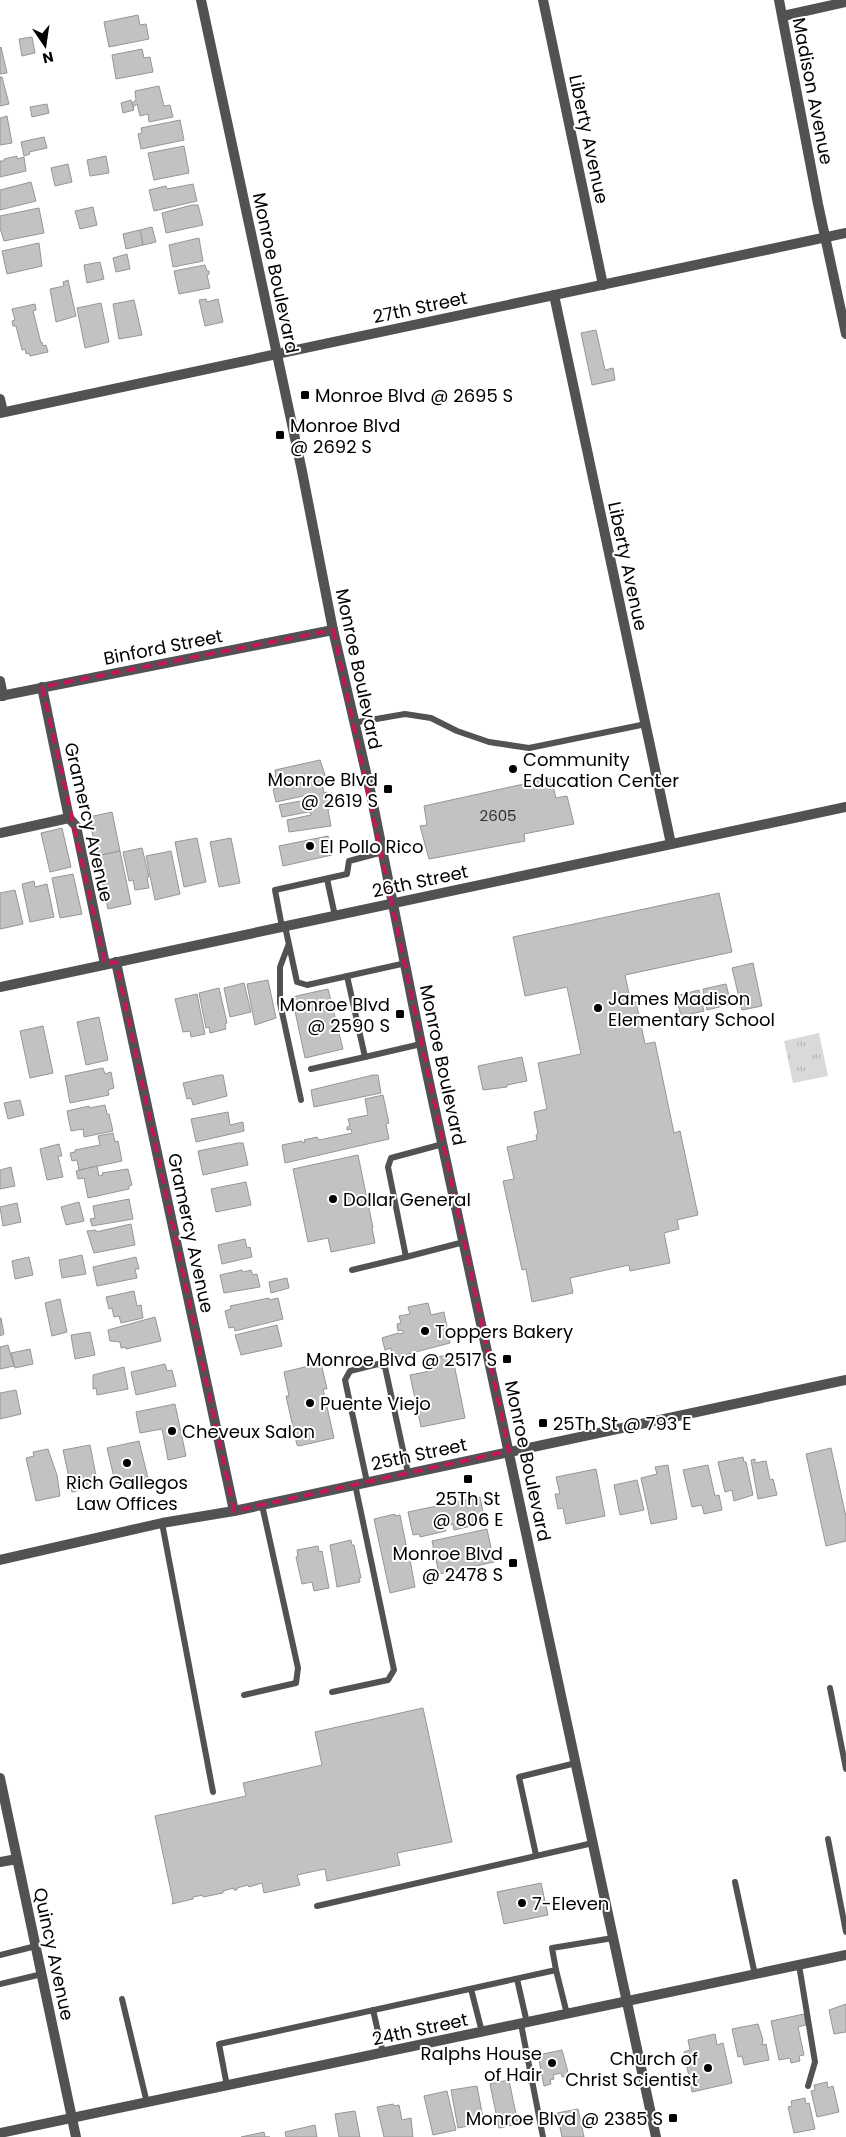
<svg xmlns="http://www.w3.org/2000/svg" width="846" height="2137" viewBox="0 0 846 2137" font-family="Poppins,sans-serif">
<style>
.grass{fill:url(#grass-tufts)}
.building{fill:#c2c2c2;stroke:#969696}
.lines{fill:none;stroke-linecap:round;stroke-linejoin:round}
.service{stroke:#525252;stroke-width:6}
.minor{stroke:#525252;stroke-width:10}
.tertiary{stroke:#525252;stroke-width:10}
.marked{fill:none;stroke:#c2185b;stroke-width:4;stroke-dasharray:10 6;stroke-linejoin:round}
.poi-dot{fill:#000;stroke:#fff;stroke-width:2}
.labels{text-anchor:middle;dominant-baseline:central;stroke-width:4;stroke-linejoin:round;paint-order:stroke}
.number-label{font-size:15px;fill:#303030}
.street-label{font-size:18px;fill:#000;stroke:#fff}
.poi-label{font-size:18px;fill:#000;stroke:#fff;text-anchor:start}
</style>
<defs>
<pattern id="grass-tufts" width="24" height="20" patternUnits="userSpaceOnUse" patternTransform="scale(1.25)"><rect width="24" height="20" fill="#d9d9d9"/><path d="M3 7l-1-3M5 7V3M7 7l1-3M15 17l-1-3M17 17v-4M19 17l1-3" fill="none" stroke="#b8b8b8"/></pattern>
</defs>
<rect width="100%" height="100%" fill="#fff"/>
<!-- grass -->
<polygon class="grass" points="819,1033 828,1076 793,1083 784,1041"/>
<!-- building -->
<g class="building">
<polygon points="138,15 140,25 146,24 149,39 109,47 104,22"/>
<polygon points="32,37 35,53 22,56 19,39"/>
<polygon points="1,47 7,73 0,74 0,48"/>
<polygon points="142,49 144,58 150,57 153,72 116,79 112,55"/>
<polygon points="0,77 2,77 9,104 0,106"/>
<polygon points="159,86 164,106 170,105 173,117 149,122 148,114 140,116 137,104 133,107 132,103 136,100 135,91"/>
<polygon points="131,100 134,110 123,113 121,103"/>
<polygon points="47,104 49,113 32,117 30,107"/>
<polygon points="7,116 12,143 0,145 0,118"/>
<polygon points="180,120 184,140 141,149 138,134 142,133 141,128"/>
<polygon points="44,137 47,148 29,152 30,154 24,156 21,142"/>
<polygon points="184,146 189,173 154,180 148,153"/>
<polygon points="17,156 17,159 24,157 26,171 0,177 0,161 4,161 4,159"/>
<polygon points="106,156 109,173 90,176 87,160"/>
<polygon points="68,164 72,182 55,186 51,168"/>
<polygon points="31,182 36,201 0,210 0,190"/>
<polygon points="193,184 197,201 154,211 149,190 166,186 167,189"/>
<polygon points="192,205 198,205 203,225 166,233 162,213"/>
<polygon points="93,207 97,225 80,229 75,211"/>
<polygon points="39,208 44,233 4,241 0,228 0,216"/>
<polygon points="152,227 156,242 143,245 140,230"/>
<polygon points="140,230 143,245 126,249 123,234"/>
<polygon points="199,238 203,261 173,267 169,245"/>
<polygon points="39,243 42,266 7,274 2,251"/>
<polygon points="127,254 130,269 116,272 113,258"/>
<polygon points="100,262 104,279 87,283 84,265"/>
<polygon points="205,265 207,271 209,271 209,274 207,275 210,288 179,294 174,271"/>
<polygon points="68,280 76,316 56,322 50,289 64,286 63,282"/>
<polygon points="206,299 207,302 218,299 223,322 205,326 199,300"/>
<polygon points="134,300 142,335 119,339 113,304"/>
<polygon points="101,303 109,342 85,348 77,308"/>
<polygon points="35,304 36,310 33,311 41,343 42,342 43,346 46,345 48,352 30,356 29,353 26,354 25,349 22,350 16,326 13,326 12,321 15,320 12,309"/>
<polygon points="596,330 605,370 613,368 615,380 592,385 581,333"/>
<polygon points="320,760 325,775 321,778 324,793 327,792 328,801 332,802 333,806 328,810 331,826 289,832 287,820 311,815 311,813 308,812 282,817 279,805 306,800 305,797 303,796 276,802 273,789 304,782 301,779 276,784 275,770"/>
<polygon points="551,778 556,798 567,796 574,824 524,834 525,841 429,859 420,826 427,825 424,806"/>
<polygon points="112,812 120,851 97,856 89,817"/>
<polygon points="62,828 71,867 50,872 41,833"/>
<polygon points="328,836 332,855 283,866 279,846"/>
<polygon points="197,838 206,882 184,887 175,842"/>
<polygon points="231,838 240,883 219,887 210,842"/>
<polygon points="142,848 149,877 147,877 149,888 135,890 133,880 129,881 123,852"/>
<polygon points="120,851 131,904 108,909 97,856"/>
<polygon points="171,851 180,894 155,900 146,856"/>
<polygon points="73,874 82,914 60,918 52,878"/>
<polygon points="34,881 35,887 47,884 54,917 30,922 22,884"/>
<polygon points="15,890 23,924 0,929 0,893"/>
<polygon points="719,893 732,952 625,975 631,1003 636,1002 645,1044 655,1042 674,1133 680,1131 698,1215 677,1220 679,1229 664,1233 670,1263 630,1271 629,1265 570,1278 573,1293 532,1302 526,1269 522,1270 503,1181 514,1179 507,1147 537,1140 536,1135 538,1134 534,1112 547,1109 538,1063 581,1054 567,987 525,996 513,937"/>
<polygon points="753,963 762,1006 742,1010 732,968"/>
<polygon points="268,980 276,1018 255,1025 247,984"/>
<polygon points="244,983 251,1012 230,1017 224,988"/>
<polygon points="726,984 731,1004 707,1010 703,989"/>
<polygon points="219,988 227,1023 225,1024 226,1029 210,1033 209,1027 206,1028 199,993"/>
<polygon points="328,989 343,1049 305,1058 292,997"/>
<polygon points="699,990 704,1011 681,1016 676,996"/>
<polygon points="197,994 205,1034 191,1037 190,1031 183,1032 175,999"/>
<polygon points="99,1017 108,1060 86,1065 77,1022"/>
<polygon points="43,1026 53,1073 30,1078 20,1031"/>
<polygon points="522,1057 527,1081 507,1085 507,1087 483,1090 478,1066"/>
<polygon points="103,1068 105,1074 111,1072 114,1088 108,1090 109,1095 70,1103 65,1076"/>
<polygon points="219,1075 223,1075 227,1096 193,1105 191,1098 187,1099 183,1083"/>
<polygon points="373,1075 378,1075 381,1093 314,1107 311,1090"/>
<polygon points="383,1095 389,1123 386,1124 389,1139 285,1163 282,1145 302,1141 303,1143 305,1142 304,1140 317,1137 319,1140 352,1133 351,1129 347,1130 347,1127 350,1126 348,1119 368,1115 365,1099"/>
<polygon points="20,1100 24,1115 8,1119 4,1103"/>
<polygon points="105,1105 107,1114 109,1114 113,1131 84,1137 83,1129 71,1131 67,1111 89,1106 89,1108"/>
<polygon points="228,1112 230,1125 243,1122 244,1131 196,1142 191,1119"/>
<polygon points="113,1133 115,1142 118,1141 122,1161 79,1170 77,1160 72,1161 70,1153 75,1152 75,1150 100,1145 98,1136"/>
<polygon points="238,1143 243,1143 248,1165 203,1175 198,1151"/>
<polygon points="59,1144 62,1156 58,1156 63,1177 47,1180 40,1149"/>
<polygon points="358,1155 373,1228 372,1228 375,1243 331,1252 328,1238 308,1242 293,1169"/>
<polygon points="97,1166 99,1176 103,1175 102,1173 128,1169 132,1185 129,1186 129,1189 88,1198 84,1178 78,1179 76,1171"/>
<polygon points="11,1167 15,1186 0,1189 0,1170"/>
<polygon points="246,1182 251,1205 216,1212 211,1189"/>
<polygon points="129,1199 133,1219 92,1226 90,1219 95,1218 93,1206"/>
<polygon points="79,1202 84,1221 66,1225 61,1207"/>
<polygon points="17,1203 21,1222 3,1226 0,1207"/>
<polygon points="131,1224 135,1245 94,1253 87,1231 96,1230 96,1232"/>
<polygon points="245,1239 247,1248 250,1247 252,1257 222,1264 218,1245"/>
<polygon points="82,1255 86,1274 62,1278 59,1260"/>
<polygon points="29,1257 33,1275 15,1279 12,1261"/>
<polygon points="136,1257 139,1269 135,1269 137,1278 97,1286 93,1267"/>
<polygon points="242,1270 243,1272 251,1270 253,1275 257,1274 260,1287 224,1293 220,1275"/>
<polygon points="287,1278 289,1288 271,1293 269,1282"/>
<polygon points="134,1291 137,1306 141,1305 143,1318 121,1323 119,1316 114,1317 112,1308 109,1309 106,1297"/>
<polygon points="269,1298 270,1300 278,1298 283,1319 235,1331 234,1327 229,1328 225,1311 231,1309 230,1306"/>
<polygon points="60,1299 67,1332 52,1336 45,1303"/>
<polygon points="428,1303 431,1315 444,1312 450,1343 393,1358 391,1348 385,1350 382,1338 398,1333 399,1334 403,1333 403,1330 398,1331 397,1324 401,1323 399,1316 410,1314 408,1307"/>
<polygon points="155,1317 161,1341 126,1349 126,1347 121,1348 120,1342 110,1341 108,1330"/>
<polygon points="1,1318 4,1334 0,1336 0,1318"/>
<polygon points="277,1325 282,1346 241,1355 235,1335"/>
<polygon points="90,1332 95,1355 75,1359 71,1335"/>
<polygon points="8,1345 14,1366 0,1369 0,1347"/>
<polygon points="30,1349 33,1364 15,1368 11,1353"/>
<polygon points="452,1354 465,1418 421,1427 410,1375 430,1371 427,1359"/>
<polygon points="321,1363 327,1389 323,1389 334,1438 299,1446 297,1445 286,1396 289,1396 284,1372"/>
<polygon points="165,1364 167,1371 172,1370 176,1386 136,1395 131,1372"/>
<polygon points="124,1367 128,1389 97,1395 96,1388 93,1389 93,1375"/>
<polygon points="16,1390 21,1414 0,1419 0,1393"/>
<polygon points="175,1404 186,1456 168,1460 162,1429 140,1433 136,1412"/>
<polygon points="139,1441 148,1478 116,1486 107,1448"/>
<polygon points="90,1445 98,1486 72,1492 63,1450"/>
<polygon points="831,1448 846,1517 846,1541 826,1546 806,1454"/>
<polygon points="48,1449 57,1475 60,1496 36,1501 26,1458 34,1456 33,1452"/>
<polygon points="743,1457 744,1462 746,1462 753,1495 734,1501 732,1490 725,1492 718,1462"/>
<polygon points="755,1459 755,1463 766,1461 770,1480 773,1479 777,1495 758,1499 751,1460"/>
<polygon points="668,1465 677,1519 651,1524 641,1478 657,1474 655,1467"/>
<polygon points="708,1465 715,1496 719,1495 722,1510 704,1514 702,1505 692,1507 683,1470"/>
<polygon points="596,1469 605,1516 566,1524 563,1508 558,1509 555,1494 560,1494 556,1477"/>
<polygon points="637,1480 644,1510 620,1515 614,1485"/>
<polygon points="480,1497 484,1517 479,1518 480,1524 454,1530 453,1524 444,1526 446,1531 420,1537 419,1534 413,1535 408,1512"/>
<polygon points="395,1514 395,1516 400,1515 407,1549 401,1550 402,1555 409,1554 415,1587 390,1593 374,1519"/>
<polygon points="487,1529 494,1562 439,1574 432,1541"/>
<polygon points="351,1540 352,1545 354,1545 361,1578 359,1578 360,1582 337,1587 330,1545"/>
<polygon points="318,1546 319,1552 322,1551 329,1588 314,1591 312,1582 302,1584 296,1557 298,1556 297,1550"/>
<polygon points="423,1708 452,1842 397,1853 400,1865 327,1881 325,1869 297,1875 300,1885 264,1893 262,1883 249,1887 248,1885 237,1888 237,1890 234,1890 234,1888 223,1891 223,1893 203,1897 203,1895 193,1897 193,1899 172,1904 173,1901 155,1816 246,1796 243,1783 322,1765 315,1732"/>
<polygon points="541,1883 548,1915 504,1924 497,1892"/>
<polygon points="846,2004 846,2032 834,2034 829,2010"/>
<polygon points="804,2014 806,2025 798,2027 804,2055 799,2056 800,2061 791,2063 790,2058 779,2060 771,2021"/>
<polygon points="758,2024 763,2040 762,2045 766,2044 769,2060 744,2065 742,2056 738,2057 732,2029"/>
<polygon points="715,2034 717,2045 723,2043 732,2083 692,2092 684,2052 690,2050 688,2040"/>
<polygon points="562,2050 569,2076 562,2077 561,2073 553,2075 554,2079 550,2080 551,2084 544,2086 538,2055"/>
<polygon points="509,2080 518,2124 499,2128 490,2084"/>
<polygon points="827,2082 828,2088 833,2086 839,2112 817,2117 811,2091 815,2090 814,2085"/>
<polygon points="477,2086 484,2123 458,2128 451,2090"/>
<polygon points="447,2091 456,2130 433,2135 424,2096"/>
<polygon points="805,2098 806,2104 809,2103 815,2129 794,2133 788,2107 792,2106 791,2101"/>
<polygon points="393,2104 394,2106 399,2105 402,2120 411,2118 413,2137 384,2137 377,2107"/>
<polygon points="578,2109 584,2137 562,2137 557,2113"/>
<polygon points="355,2111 360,2137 339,2137 335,2114"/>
<polygon points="315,2125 317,2137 286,2137 285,2132"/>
<polygon points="264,2132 265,2137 270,2137 241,2137"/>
</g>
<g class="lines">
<!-- service -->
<g class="service">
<polyline points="353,723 405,714 431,718 457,731 489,742 529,748 646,724"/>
<polyline points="327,879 335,916"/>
<polyline points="285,926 297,982 307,985 406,963"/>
<polyline points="282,927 275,890 347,874 349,861 383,852"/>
<polyline points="288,946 280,967 280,1003 301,1100"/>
<polyline points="347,976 365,1057 421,1044"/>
<polyline points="311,1069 365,1057"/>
<polyline points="406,1257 464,1242"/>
<polyline points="352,1270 406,1257 388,1167 391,1158 443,1144"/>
<polyline points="367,1482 345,1380 350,1371 378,1364 385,1367 408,1473"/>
<polyline points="162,1523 213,1792"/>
<polyline points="830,1688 846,1769"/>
<polyline points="332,1692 388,1680 394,1670 355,1484"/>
<polyline points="244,1695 296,1683 298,1668 262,1505"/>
<polyline points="828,1839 846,1932"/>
<polyline points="536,1855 519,1777 576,1763"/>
<polyline points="735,1882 755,1975"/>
<polyline points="317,1906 593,1843"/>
<polyline points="0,1955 36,1946"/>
<polyline points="799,1965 815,2062 808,2086"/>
<polyline points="556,1970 552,1948 613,1938"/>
<polyline points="517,1979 527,2023"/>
<polyline points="0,1984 42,1974"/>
<polyline points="471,1989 482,2032"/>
<polyline points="122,1999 147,2103"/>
<polyline points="373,2010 383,2053"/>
<polyline points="521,2024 543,2137"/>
<polyline points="227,2086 219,2044 556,1970 567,2014"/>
</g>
<!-- minor -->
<g class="minor">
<polyline points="543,0 603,285"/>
<polyline points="779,0 818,204 846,334"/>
<polyline points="783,16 846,2"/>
<polyline points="554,295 671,844"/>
<polyline points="0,399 3,412"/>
<polyline points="0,413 846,233"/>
<polyline points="0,681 3,696"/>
<polyline points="42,687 69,818 76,826 105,964"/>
<polyline points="0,696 333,630"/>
<polyline points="0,833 69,818"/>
<polyline points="116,962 234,1511"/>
<polyline points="0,1560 162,1523 234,1511 846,1380"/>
<polyline points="0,1778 76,2137"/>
<polyline points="0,1862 17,1859"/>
</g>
<!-- tertiary -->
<g class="tertiary">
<polyline points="201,0 302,471 333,630 371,794 424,1059 656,2137"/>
<polyline points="0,987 846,807"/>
<polyline points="0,2133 846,1955"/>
</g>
</g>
<!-- marked area -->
<path class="marked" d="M333,630L509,1451L234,1511L116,962L105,964L42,687Z"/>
<!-- markers -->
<g class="poi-dot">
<rect x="300" y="390" width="10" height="10" rx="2.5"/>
<rect x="275" y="430" width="10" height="10" rx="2.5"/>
<circle cx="513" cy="769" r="5"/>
<rect x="383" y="784" width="10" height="10" rx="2.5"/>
<circle cx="310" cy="846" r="5"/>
<circle cx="598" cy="1008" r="5"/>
<rect x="395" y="1009" width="10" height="10" rx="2.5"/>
<circle cx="333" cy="1199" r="5"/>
<circle cx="425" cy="1331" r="5"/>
<rect x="502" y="1354" width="10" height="10" rx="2.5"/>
<circle cx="310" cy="1403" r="5"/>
<rect x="538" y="1418" width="10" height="10" rx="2.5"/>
<circle cx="172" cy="1431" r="5"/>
<circle cx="127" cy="1463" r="5"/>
<rect x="463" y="1474" width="10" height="10" rx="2.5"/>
<rect x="508" y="1558" width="10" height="10" rx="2.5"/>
<circle cx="522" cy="1903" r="5"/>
<circle cx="552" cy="2063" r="5"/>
<circle cx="708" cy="2068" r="5"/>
<rect x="668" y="2113" width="10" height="10" rx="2.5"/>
</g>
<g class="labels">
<!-- number labels -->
<g class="number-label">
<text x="498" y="815">2605</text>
</g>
<!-- street labels -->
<g class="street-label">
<text transform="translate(813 91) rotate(79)">Madison Avenue</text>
<text transform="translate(589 139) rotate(78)">Liberty Avenue</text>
<text transform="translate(276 273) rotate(78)">Monroe Boulevard</text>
<text transform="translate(420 307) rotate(-12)">27th Street</text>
<text transform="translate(628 566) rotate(78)">Liberty Avenue</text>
<text transform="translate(163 647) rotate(-11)">Binford Street</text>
<text transform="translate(359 669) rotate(78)">Monroe Boulevard</text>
<text transform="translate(89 822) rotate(77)">Gramercy Avenue</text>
<text transform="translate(420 881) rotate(-12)">26th Street</text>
<text transform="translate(443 1065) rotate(78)">Monroe Boulevard</text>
<text transform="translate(191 1233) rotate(78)">Gramercy Avenue</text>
<text transform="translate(419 1454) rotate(-12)">25th Street</text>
<text transform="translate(528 1461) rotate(78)">Monroe Boulevard</text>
<text transform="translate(54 1954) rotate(78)">Quincy Avenue</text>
<text transform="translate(420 2029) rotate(-12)">24th Street</text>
</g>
<!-- poi labels -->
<g class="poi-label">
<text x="315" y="395">Monroe Blvd @ 2695 S</text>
<text x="290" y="425">Monroe Blvd<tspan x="290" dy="21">@ 2692 S</tspan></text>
<text x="523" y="759">Community<tspan x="523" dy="21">Education Center</tspan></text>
<text x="378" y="779" text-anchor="end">Monroe Blvd<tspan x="378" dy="21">@ 2619 S</tspan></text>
<text x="320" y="846">El Pollo Rico</text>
<text x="608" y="998">James Madison<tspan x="608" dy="21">Elementary School</tspan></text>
<text x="390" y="1004" text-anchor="end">Monroe Blvd<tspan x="390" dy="21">@ 2590 S</tspan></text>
<text x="343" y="1199">Dollar General</text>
<text x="435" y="1331">Toppers Bakery</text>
<text x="497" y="1359" text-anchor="end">Monroe Blvd @ 2517 S</text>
<text x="320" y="1403">Puente Viejo</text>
<text x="553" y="1423">25Th St @ 793 E</text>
<text x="182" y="1431">Cheveux Salon</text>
<text x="127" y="1482" text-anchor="middle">Rich Gallegos<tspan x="127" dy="21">Law Offices</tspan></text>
<text x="468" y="1498" text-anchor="middle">25Th St<tspan x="468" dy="21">@ 806 E</tspan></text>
<text x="503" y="1553" text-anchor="end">Monroe Blvd<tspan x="503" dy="21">@ 2478 S</tspan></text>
<text x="532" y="1903">7-Eleven</text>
<text x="542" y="2053" text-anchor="end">Ralphs House<tspan x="542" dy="21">of Hair</tspan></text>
<text x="698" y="2058" text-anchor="end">Church of<tspan x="698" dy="21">Christ Scientist</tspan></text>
<text x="663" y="2118" text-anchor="end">Monroe Blvd @ 2385 S</text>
</g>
</g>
<!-- north arrow -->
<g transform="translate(45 45) rotate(167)" stroke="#ffffff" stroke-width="4" paint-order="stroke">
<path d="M0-4L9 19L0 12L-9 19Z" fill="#000000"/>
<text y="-8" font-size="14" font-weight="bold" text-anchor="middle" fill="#000000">N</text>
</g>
</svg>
